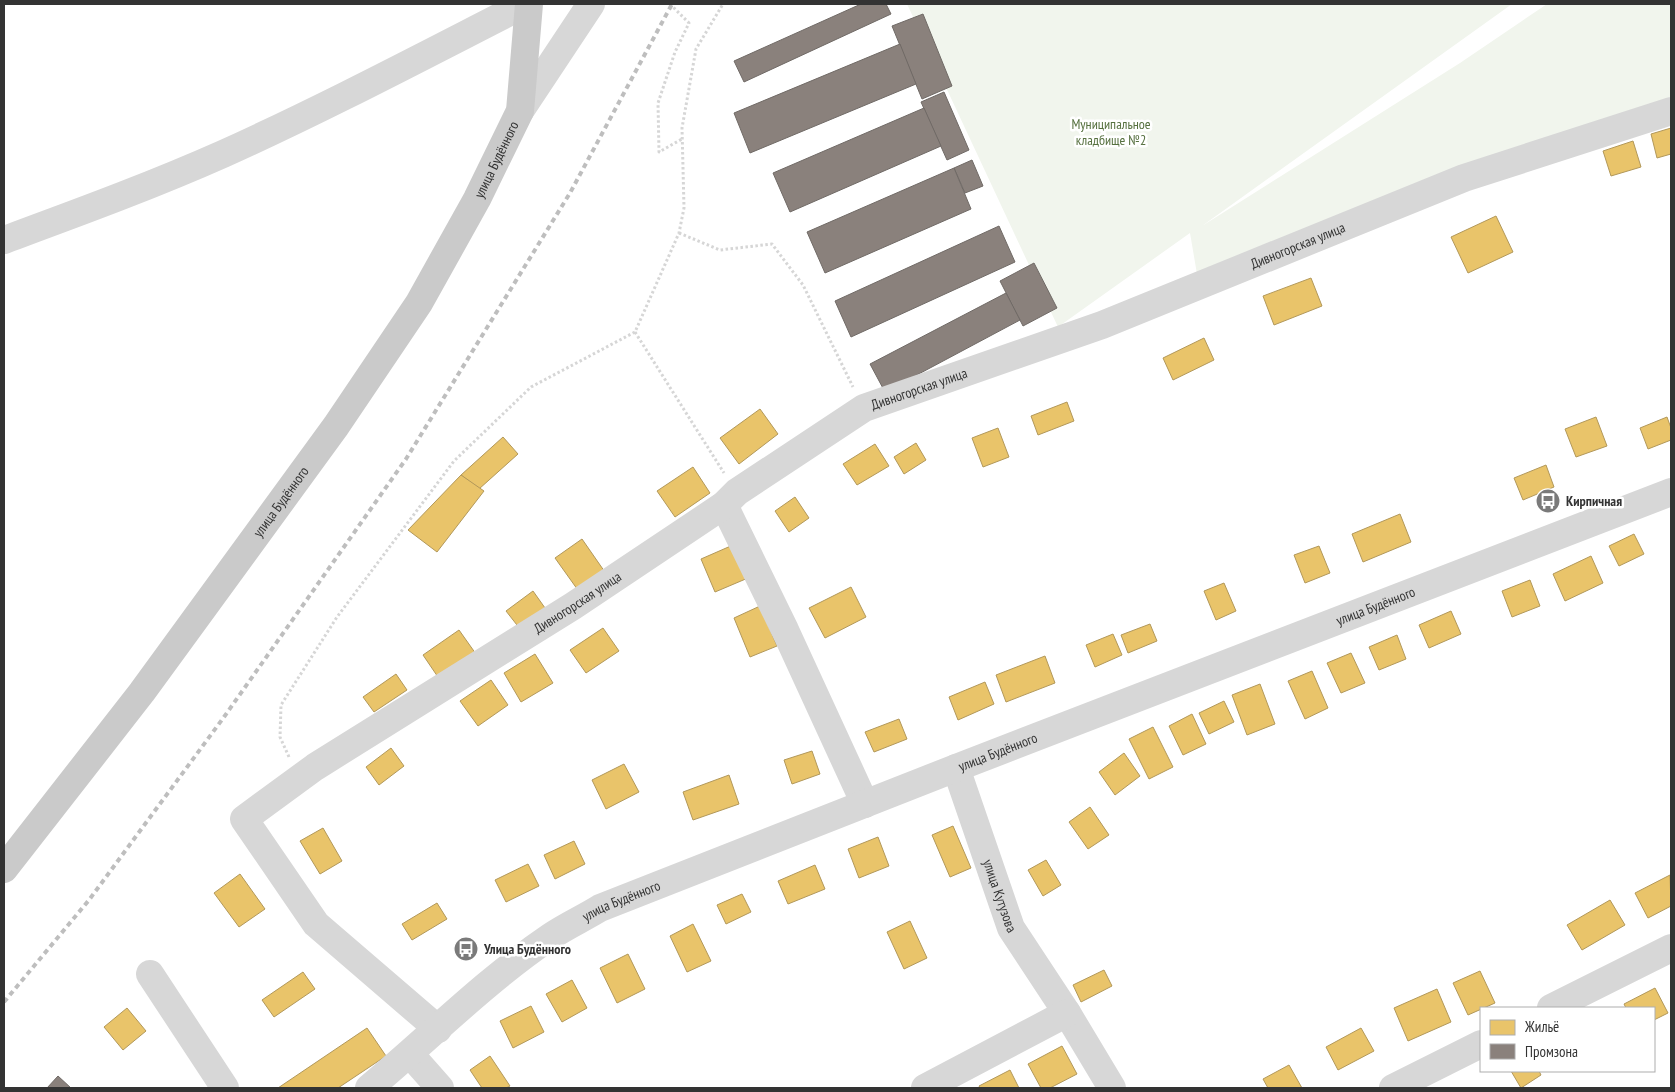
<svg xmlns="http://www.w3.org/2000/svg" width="1675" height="1092" viewBox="0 0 1675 1092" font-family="'PT Sans Narrow',sans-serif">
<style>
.green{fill:#f1f5ed}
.homes{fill:#e9c46a;stroke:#b2985a}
.industry{fill:#8a817c;stroke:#706a66}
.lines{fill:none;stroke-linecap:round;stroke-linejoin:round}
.path{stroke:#d6d6d6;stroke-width:3;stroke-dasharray:2.5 2.5;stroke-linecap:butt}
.minor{stroke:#d7d7d7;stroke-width:28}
.major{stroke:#cacaca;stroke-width:28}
.rail{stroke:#bebebe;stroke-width:4;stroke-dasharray:5 4;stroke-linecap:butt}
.labels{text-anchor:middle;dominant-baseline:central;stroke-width:5;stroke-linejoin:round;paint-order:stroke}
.park-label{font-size:14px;fill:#56703f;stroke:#fff}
.street-label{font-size:14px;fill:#333;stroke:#fff}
.poi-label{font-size:14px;font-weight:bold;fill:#333;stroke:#fff;text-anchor:start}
</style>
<rect width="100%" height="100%" fill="#fff"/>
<!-- green -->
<polygon class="green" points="907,4 1512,4 1202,226 1460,63 1547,4 1671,4 1671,97 1197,274 1190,233 1058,327"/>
<!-- homes -->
<g class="homes">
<polygon points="1671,128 1671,154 1657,158 1651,134"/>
<polygon points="1633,141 1641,167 1611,176 1603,151"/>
<polygon points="1496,216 1513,252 1468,273 1451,237"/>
<polygon points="1311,278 1322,306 1274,325 1263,296"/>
<polygon points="1204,338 1214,360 1173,380 1163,358"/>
<polygon points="1067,402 1074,421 1038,435 1031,416"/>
<polygon points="760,409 778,434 739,464 720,438"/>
<polygon points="1596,417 1607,446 1576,457 1565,429"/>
<polygon points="1667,417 1671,428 1671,440 1648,449 1640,428"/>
<polygon points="998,428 1009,457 983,467 972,438"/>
<polygon points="503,437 518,454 479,489 461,475"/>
<polygon points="916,443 926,460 904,474 894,457"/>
<polygon points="875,444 889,466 857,485 843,464"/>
<polygon points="1546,465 1554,487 1523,500 1514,478"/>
<polygon points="693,467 710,493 675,517 657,491"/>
<polygon points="461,475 484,491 437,552 408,530"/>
<polygon points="795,497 809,518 789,532 775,511"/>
<polygon points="1400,514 1411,542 1363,562 1352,534"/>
<polygon points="1634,534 1644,554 1619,566 1609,546"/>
<polygon points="582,539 607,575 580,593 555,558"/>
<polygon points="733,545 748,578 715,592 701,559"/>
<polygon points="1319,546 1330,573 1305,583 1294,555"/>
<polygon points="1591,556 1603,583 1565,601 1553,574"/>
<polygon points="1530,580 1540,606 1512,617 1502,591"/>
<polygon points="1224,583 1236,611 1216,620 1204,591"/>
<polygon points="851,587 866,617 825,638 809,608"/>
<polygon points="533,591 550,615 524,634 506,611"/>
<polygon points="760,606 777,646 750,657 734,618"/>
<polygon points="1451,611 1461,634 1429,648 1419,625"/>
<polygon points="1150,624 1157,641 1128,653 1121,635"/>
<polygon points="603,628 619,651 586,673 570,650"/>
<polygon points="459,630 476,654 440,680 423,655"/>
<polygon points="1113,634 1122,655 1095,667 1086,645"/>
<polygon points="1397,635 1406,659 1379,670 1369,647"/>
<polygon points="1351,653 1365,683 1341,693 1327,663"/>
<polygon points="535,654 553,683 521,702 504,673"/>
<polygon points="1045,656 1055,683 1006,702 996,675"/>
<polygon points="1312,671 1328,708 1305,719 1288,681"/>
<polygon points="396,674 407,690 374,712 363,697"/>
<polygon points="491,680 508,705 478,726 460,701"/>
<polygon points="985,682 994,704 958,720 949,697"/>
<polygon points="1260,684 1275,724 1247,735 1232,695"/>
<polygon points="1224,701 1234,722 1209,734 1199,713"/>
<polygon points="1192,714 1206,744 1183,755 1169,726"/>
<polygon points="899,719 907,739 874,752 865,732"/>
<polygon points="1153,727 1173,767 1149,779 1129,739"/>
<polygon points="391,748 404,766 379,785 366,767"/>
<polygon points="812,751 820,774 792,784 784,760"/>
<polygon points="1124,753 1140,776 1115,795 1099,772"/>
<polygon points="624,764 639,792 606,809 592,780"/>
<polygon points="729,775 739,804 693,820 683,792"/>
<polygon points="1090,807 1109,835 1088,849 1069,822"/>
<polygon points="953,826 971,868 950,877 932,835"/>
<polygon points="323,828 342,861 320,874 300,841"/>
<polygon points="878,837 889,866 859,878 848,849"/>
<polygon points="574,841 585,864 555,879 544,855"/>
<polygon points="1046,860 1061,885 1043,896 1028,870"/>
<polygon points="528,864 539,886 506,902 495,880"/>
<polygon points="815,865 825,889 788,904 778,881"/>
<polygon points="240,874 265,909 239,927 214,893"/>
<polygon points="1670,875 1671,906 1648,918 1635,893"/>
<polygon points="742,894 751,912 726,924 717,905"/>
<polygon points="1610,900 1625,925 1582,950 1567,925"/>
<polygon points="437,903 447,919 412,940 402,924"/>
<polygon points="910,921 927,958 904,969 887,932"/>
<polygon points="693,924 711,961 687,972 670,936"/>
<polygon points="628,954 645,989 617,1003 600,968"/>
<polygon points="1104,970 1112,986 1081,1002 1073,985"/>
<polygon points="1480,971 1495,1003 1468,1015 1453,983"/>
<polygon points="303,972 315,989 274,1017 262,1000"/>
<polygon points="572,980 587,1008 562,1022 546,994"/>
<polygon points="1655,988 1668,1013 1654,1020 1654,1008 1626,1008 1624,1004"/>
<polygon points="1437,989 1451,1022 1408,1041 1394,1008"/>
<polygon points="531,1006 544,1032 513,1048 500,1021"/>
<polygon points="127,1008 146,1031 123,1050 104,1027"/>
<polygon points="367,1028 386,1056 338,1088 278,1088"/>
<polygon points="1361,1028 1374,1051 1338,1070 1326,1047"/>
<polygon points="1062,1046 1077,1074 1050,1088 1041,1088 1028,1064"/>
<polygon points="490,1056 510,1086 506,1088 482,1088 470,1070"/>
<polygon points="1289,1065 1302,1088 1268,1088 1263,1079"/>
<polygon points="1010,1070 1019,1088 980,1088 979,1086"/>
<polygon points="1511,1071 1539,1071 1541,1075 1521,1088"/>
</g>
<!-- industry -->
<g class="industry">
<polygon points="861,4 886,4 891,14 744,82 734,61"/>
<polygon points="923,14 952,86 922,99 892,26"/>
<polygon points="900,44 916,84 750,153 734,113"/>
<polygon points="944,92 969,150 947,160 921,102"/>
<polygon points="924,108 941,146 790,212 773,173"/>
<polygon points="972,160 983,186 965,193 954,168"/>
<polygon points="954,168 971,209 825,273 807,232"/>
<polygon points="999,226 1015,262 851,337 835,301"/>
<polygon points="1034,263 1057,308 1023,326 1000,281"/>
<polygon points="1006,293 1020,320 885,392 870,364"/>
<polygon points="58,1076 71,1088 47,1088"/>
</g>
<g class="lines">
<!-- path -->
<g class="path">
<polyline points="670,4 689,23 675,52 658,103 659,152 682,139"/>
<polyline points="679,233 720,250 772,244 803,285 853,387"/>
<polyline points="635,332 724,473"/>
<polyline points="289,757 280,737 281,705 337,617 454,461 531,387 635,332 679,233 684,208 682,128 696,49 723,4"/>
</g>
<!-- minor -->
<g class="minor">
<polyline points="520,111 591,4"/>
<path d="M4,240C77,213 151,186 223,154C325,108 425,55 525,4"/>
<polyline points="724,505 785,630 865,804"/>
<path id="s1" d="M956,768L1011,928L1067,1013L1112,1088"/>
<polyline points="150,974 225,1088"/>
<polyline points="1551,1008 1671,948"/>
<path id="s2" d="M438,1029L316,924L244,819L315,767L573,606L724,505L737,492L864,408L1102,325L1464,178L1671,111"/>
<polyline points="410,1054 440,1088"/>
<path id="s3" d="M369,1088C429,1038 485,981 550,937C566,926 584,918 600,908L956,768L1671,492"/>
<polyline points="925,1088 1067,1013"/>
<polyline points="1393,1088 1481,1044"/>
</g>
<!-- major -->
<path class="major" id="s4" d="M4,869L142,692L336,426L419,303L477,199L520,111L529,4"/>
<!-- rail -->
<polyline class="rail" points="4,1002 89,900 224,717 406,459 570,193 672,4"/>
</g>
<!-- icons -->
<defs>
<symbol id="bus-disc" viewBox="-11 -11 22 22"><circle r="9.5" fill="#7a7a7a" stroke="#fff"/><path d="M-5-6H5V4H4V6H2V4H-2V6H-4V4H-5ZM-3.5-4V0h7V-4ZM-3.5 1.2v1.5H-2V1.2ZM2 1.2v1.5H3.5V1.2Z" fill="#fff"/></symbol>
</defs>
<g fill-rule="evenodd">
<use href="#bus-disc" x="1534" y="487" width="28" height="28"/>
<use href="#bus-disc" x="452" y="935" width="28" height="28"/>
</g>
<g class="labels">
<!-- park labels -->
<g class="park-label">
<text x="1111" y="124">Муниципальное<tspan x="1111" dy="16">кладбище №2</tspan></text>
</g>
<!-- street labels -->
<g class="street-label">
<text stroke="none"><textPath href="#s4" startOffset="865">улица Будённого</textPath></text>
<text stroke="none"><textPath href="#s2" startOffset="1496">Дивногорская улица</textPath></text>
<text stroke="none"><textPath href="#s2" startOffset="1091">Дивногорская улица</textPath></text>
<text stroke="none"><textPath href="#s4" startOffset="460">улица Будённого</textPath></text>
<text stroke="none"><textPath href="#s2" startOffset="686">Дивногорская улица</textPath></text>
<text stroke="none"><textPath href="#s3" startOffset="1126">улица Будённого</textPath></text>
<text stroke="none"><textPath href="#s3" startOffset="721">улица Будённого</textPath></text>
<text stroke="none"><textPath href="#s1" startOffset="135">улица Кутузова</textPath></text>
<text stroke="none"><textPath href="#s3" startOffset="316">улица Будённого</textPath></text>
</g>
<!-- poi labels -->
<g class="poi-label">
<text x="1566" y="501">Кирпичная</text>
<text x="484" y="949">Улица Будённого</text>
</g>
</g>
<!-- border -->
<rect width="1675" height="1092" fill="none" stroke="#333333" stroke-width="10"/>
<!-- legend -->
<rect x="1480" y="1007" width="175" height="65" fill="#ffffff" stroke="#adadad"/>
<rect x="1490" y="1020" width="25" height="15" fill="#e9c46a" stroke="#adadad"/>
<text x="1525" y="1032" font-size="15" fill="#333333">Жильё</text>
<rect x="1490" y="1044" width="25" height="15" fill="#8a817c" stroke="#adadad"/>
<text x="1525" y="1057" font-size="15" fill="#333333">Промзона</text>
</svg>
